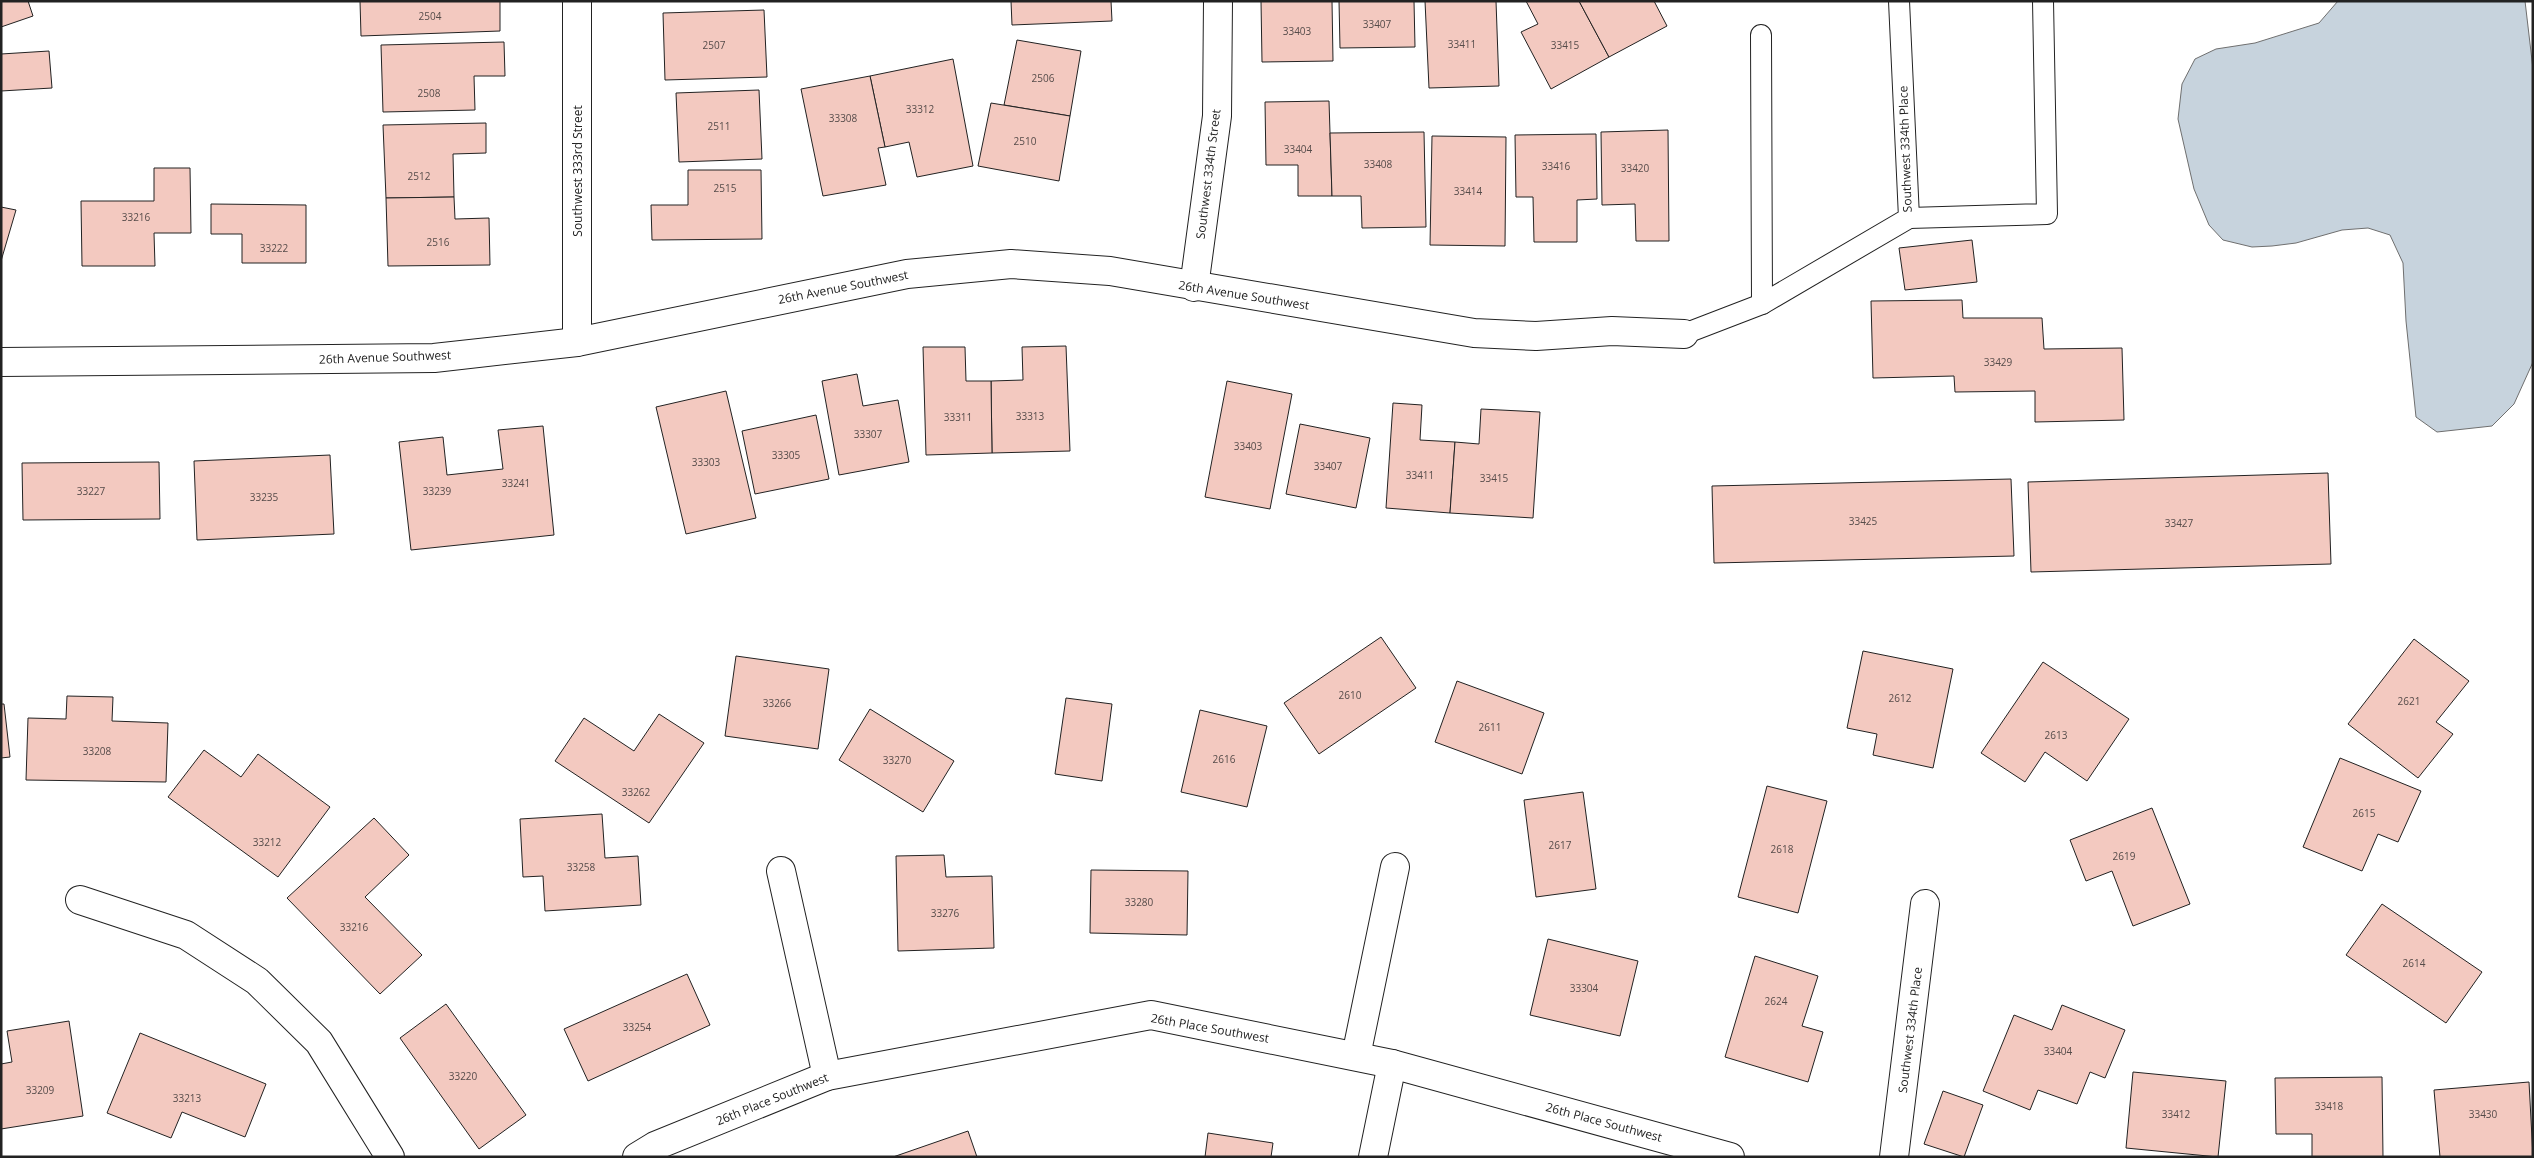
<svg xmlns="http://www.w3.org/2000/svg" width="2534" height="1158" viewBox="0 0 2534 1158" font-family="'Open Sans',sans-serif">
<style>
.water{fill:#c7d3dd;stroke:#6f6f6f}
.building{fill:#f3c9c0;stroke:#222}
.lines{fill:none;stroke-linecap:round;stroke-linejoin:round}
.service-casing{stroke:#222;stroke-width:22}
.minor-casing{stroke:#222;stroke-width:30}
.service{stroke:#fff;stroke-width:20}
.minor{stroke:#fff;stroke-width:28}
.labels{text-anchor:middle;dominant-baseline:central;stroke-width:4;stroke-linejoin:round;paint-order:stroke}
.number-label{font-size:10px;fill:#564c4a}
.street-label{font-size:12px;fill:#222;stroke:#fff}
</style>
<rect width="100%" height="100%" fill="#fff"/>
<!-- water -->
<polygon class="water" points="2338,1 2525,1 2533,69 2533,362 2514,404 2492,426 2437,432 2416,417 2406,321 2403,263 2390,235 2368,228 2342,230 2296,243 2272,246 2252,247 2223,240 2209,225 2194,189 2178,119 2182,84 2195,59 2216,49 2255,43 2319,23"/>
<!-- building -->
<g class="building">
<polygon points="1,1 28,1 33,16 1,27"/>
<polygon points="360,1 500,1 500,31 361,36"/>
<polygon points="1011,1 1111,1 1112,21 1012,25"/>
<polygon points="1261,1 1332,1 1333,61 1262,62"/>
<polygon points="1339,1 1414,1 1415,47 1340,48"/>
<polygon points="1425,1 1496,1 1499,86 1429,88"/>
<polygon points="1526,1 1579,1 1609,57 1551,89 1521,32 1538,24"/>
<polygon points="1579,1 1654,1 1667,26 1609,57"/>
<polygon points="764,10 767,77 665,80 663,13"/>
<polygon points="1017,40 1081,51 1070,116 1004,105"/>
<polygon points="504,42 505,76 474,76 475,110 383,112 381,45"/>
<polygon points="49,51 52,88 1,91 1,54"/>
<polygon points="953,59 973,166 917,177 909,142 885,147 870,76"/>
<polygon points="870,76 885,147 878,148 886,185 823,196 801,89"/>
<polygon points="759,90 762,159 679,162 676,93"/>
<polygon points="1329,101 1332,196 1298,196 1298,165 1266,165 1265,102"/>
<polygon points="991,103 1070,116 1059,181 978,166"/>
<polygon points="486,123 486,153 453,154 454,197 386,198 383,125"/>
<polygon points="1668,130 1669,241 1636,241 1635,204 1602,205 1601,132"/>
<polygon points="1424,132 1426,227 1362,228 1361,196 1332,196 1330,133"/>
<polygon points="1596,134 1597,199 1577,200 1577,242 1534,242 1533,197 1516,197 1515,135"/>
<polygon points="1432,136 1506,137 1505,246 1430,245"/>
<polygon points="154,168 190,168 191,233 154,233 155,266 82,266 81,201 154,201"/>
<polygon points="688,170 761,170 762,239 652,240 651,205 688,205"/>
<polygon points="454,197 455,219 489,218 490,265 388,266 386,198"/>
<polygon points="211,204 306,205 306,263 242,263 242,234 211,234"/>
<polygon points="1,207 16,210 1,261"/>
<polygon points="1972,240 1977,282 1905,290 1899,248"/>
<polygon points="1962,300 1963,318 2042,318 2044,349 2122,348 2124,420 2035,422 2035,391 1955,392 1954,376 1873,378 1871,301"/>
<polygon points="1066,346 1070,451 992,453 991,381 1023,380 1022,347"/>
<polygon points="923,347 965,347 966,381 991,381 992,453 926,455"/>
<polygon points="857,374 863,406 898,400 909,462 839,475 822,381"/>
<polygon points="1227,381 1292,394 1270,509 1205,497"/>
<polygon points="726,391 756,518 686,534 656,407"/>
<polygon points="1393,403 1422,405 1420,440 1455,442 1450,513 1386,508"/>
<polygon points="1481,409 1540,412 1533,518 1450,513 1455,442 1479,444"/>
<polygon points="816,415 829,479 755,494 742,431"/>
<polygon points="1300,424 1370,438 1356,508 1286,494"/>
<polygon points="543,426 554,535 411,550 399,442 443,437 447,475 503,469 498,430"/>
<polygon points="330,455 334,534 197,540 194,461"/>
<polygon points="159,462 160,519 23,520 22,463"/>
<polygon points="2328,473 2331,564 2031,572 2028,482"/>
<polygon points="2011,479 2014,556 1714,563 1712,486"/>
<polygon points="1381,637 1416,688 1319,754 1284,703"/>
<polygon points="2414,639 2469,681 2436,722 2453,734 2418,778 2348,724"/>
<polygon points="1863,651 1953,669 1933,768 1873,755 1877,734 1847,728"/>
<polygon points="736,656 829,669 818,749 725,736"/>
<polygon points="2043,662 2129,719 2087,781 2045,752 2025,782 1981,753"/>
<polygon points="1457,681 1544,713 1522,774 1435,742"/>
<polygon points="67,696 113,697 112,721 168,723 166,782 26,780 28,718 66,719"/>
<polygon points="1066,698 1112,704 1102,781 1055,774"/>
<polygon points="1,704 4,704 10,757 1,758"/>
<polygon points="870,709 954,761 923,812 839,760"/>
<polygon points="1200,710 1267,726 1247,807 1181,792"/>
<polygon points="659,714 704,743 649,823 555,761 584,718 634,751"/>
<polygon points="204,750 241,777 258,754 330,807 278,877 168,797"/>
<polygon points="2340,758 2421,791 2398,842 2378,834 2362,871 2303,847"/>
<polygon points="1767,786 1827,801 1798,913 1738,897"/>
<polygon points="1583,792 1596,889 1536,897 1524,800"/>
<polygon points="2152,808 2190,904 2133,926 2112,871 2086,881 2070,840"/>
<polygon points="602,814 605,858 638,856 641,905 545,911 543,876 523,877 520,819"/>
<polygon points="374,818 409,855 365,897 422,955 380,994 287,898"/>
<polygon points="944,855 946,877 992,876 994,948 898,951 896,856"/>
<polygon points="1091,870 1188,871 1187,935 1090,933"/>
<polygon points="2382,904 2482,972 2446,1023 2346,955"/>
<polygon points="1548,939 1638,961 1620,1036 1530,1015"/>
<polygon points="1755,956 1818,976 1802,1026 1823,1032 1808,1082 1725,1057"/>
<polygon points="687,974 710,1025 588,1081 564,1029"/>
<polygon points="446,1004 526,1115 479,1149 400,1038"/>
<polygon points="2062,1005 2125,1030 2105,1078 2090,1072 2077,1104 2038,1090 2030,1110 1983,1091 2014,1015 2052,1030"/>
<polygon points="69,1021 83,1116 1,1129 1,1064 12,1062 7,1031"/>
<polygon points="140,1033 266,1084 245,1137 182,1112 171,1138 107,1113"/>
<polygon points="2133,1072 2226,1081 2218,1157 2126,1148"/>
<polygon points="2382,1077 2383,1157 2312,1157 2312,1134 2276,1134 2275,1078"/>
<polygon points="2529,1082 2533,1157 2440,1157 2434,1090"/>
<polygon points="1943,1091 1983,1105 1964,1157 1924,1144"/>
<polygon points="968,1131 977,1157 893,1157"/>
<polygon points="1208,1133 1273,1143 1271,1157 1205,1157"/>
</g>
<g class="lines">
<defs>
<g id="service">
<polyline points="1761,35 1762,304"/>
<polyline points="1909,218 2047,214 2043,1"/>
<polyline points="1684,334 1762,304 1909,218 1899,1"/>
</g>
<g id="minor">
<polyline points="1194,287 1217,116 1218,1"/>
<polyline points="577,342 577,1"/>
<polyline points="1,362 434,358 577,342 907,274 1011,264 1110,271 1474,333 1536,336 1612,331 1684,334"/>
<polyline points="781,871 827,1076"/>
<polyline points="80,900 186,935 257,981 319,1042 390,1157"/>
<polyline points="1356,1056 1395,867"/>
<polyline points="637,1157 655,1146 827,1076 1151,1015 1392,1064 1730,1157"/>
<polyline points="1373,1157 1392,1064"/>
<polyline points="1894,1157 1925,904"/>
</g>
</defs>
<!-- service casing -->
<use href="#service" class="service-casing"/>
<!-- minor casing -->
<use href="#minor" class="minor-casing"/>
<!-- service -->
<use href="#service" class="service"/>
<!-- minor -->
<use href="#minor" class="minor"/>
</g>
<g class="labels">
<!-- number labels -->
<g class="number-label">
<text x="430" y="16">2504</text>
<text x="1377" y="24">33407</text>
<text x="1297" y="31">33403</text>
<text x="1462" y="44">33411</text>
<text x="714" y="45">2507</text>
<text x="1565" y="45">33415</text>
<text x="1043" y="78">2506</text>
<text x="429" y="93">2508</text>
<text x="920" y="109">33312</text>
<text x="843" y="118">33308</text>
<text x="719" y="126">2511</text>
<text x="1025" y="141">2510</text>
<text x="1298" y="149">33404</text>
<text x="1378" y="164">33408</text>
<text x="1556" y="166">33416</text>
<text x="1635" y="168">33420</text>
<text x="419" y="176">2512</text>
<text x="725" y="188">2515</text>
<text x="1468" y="191">33414</text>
<text x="136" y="217">33216</text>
<text x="438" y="242">2516</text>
<text x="274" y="248">33222</text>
<text x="1998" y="362">33429</text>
<text x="1030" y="416">33313</text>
<text x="958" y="417">33311</text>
<text x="868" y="434">33307</text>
<text x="1248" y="446">33403</text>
<text x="786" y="455">33305</text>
<text x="706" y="462">33303</text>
<text x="1328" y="466">33407</text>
<text x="1420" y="475">33411</text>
<text x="1494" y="478">33415</text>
<text x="516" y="483">33241</text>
<text x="91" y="491">33227</text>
<text x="437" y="491">33239</text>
<text x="264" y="497">33235</text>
<text x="1863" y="521">33425</text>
<text x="2179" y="523">33427</text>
<text x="1350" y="695">2610</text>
<text x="1900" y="698">2612</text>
<text x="2409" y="701">2621</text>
<text x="777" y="703">33266</text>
<text x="1490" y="727">2611</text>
<text x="2056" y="735">2613</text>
<text x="97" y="751">33208</text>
<text x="1224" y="759">2616</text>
<text x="897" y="760">33270</text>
<text x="636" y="792">33262</text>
<text x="2364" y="813">2615</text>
<text x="267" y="842">33212</text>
<text x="1560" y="845">2617</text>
<text x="1782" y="849">2618</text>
<text x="2124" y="856">2619</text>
<text x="581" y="867">33258</text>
<text x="1139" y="902">33280</text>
<text x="945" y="913">33276</text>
<text x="354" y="927">33216</text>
<text x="2414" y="963">2614</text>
<text x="1584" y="988">33304</text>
<text x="1776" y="1001">2624</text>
<text x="637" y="1027">33254</text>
<text x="2058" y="1051">33404</text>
<text x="463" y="1076">33220</text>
<text x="40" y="1090">33209</text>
<text x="187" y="1098">33213</text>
<text x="2329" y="1106">33418</text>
<text x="2176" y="1114">33412</text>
<text x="2483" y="1114">33430</text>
</g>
<!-- street labels -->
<g class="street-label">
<text transform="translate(1905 149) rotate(-92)">Southwest 334th Place</text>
<text transform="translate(577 171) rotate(-90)">Southwest 333rd Street</text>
<text transform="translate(1208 174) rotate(-83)">Southwest 334th Street</text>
<text transform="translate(843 287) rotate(-11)">26th Avenue Southwest</text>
<text transform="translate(1244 295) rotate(9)">26th Avenue Southwest</text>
<text transform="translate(385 357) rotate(-2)">26th Avenue Southwest</text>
<text transform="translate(1210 1028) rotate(10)">26th Place Southwest</text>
<text transform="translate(1910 1030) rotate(-83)">Southwest 334th Place</text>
<text transform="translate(772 1099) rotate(-22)">26th Place Southwest</text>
<text transform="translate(1604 1122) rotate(15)">26th Place Southwest</text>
</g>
</g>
<!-- border -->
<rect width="2534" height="1158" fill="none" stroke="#222222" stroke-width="5"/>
</svg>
